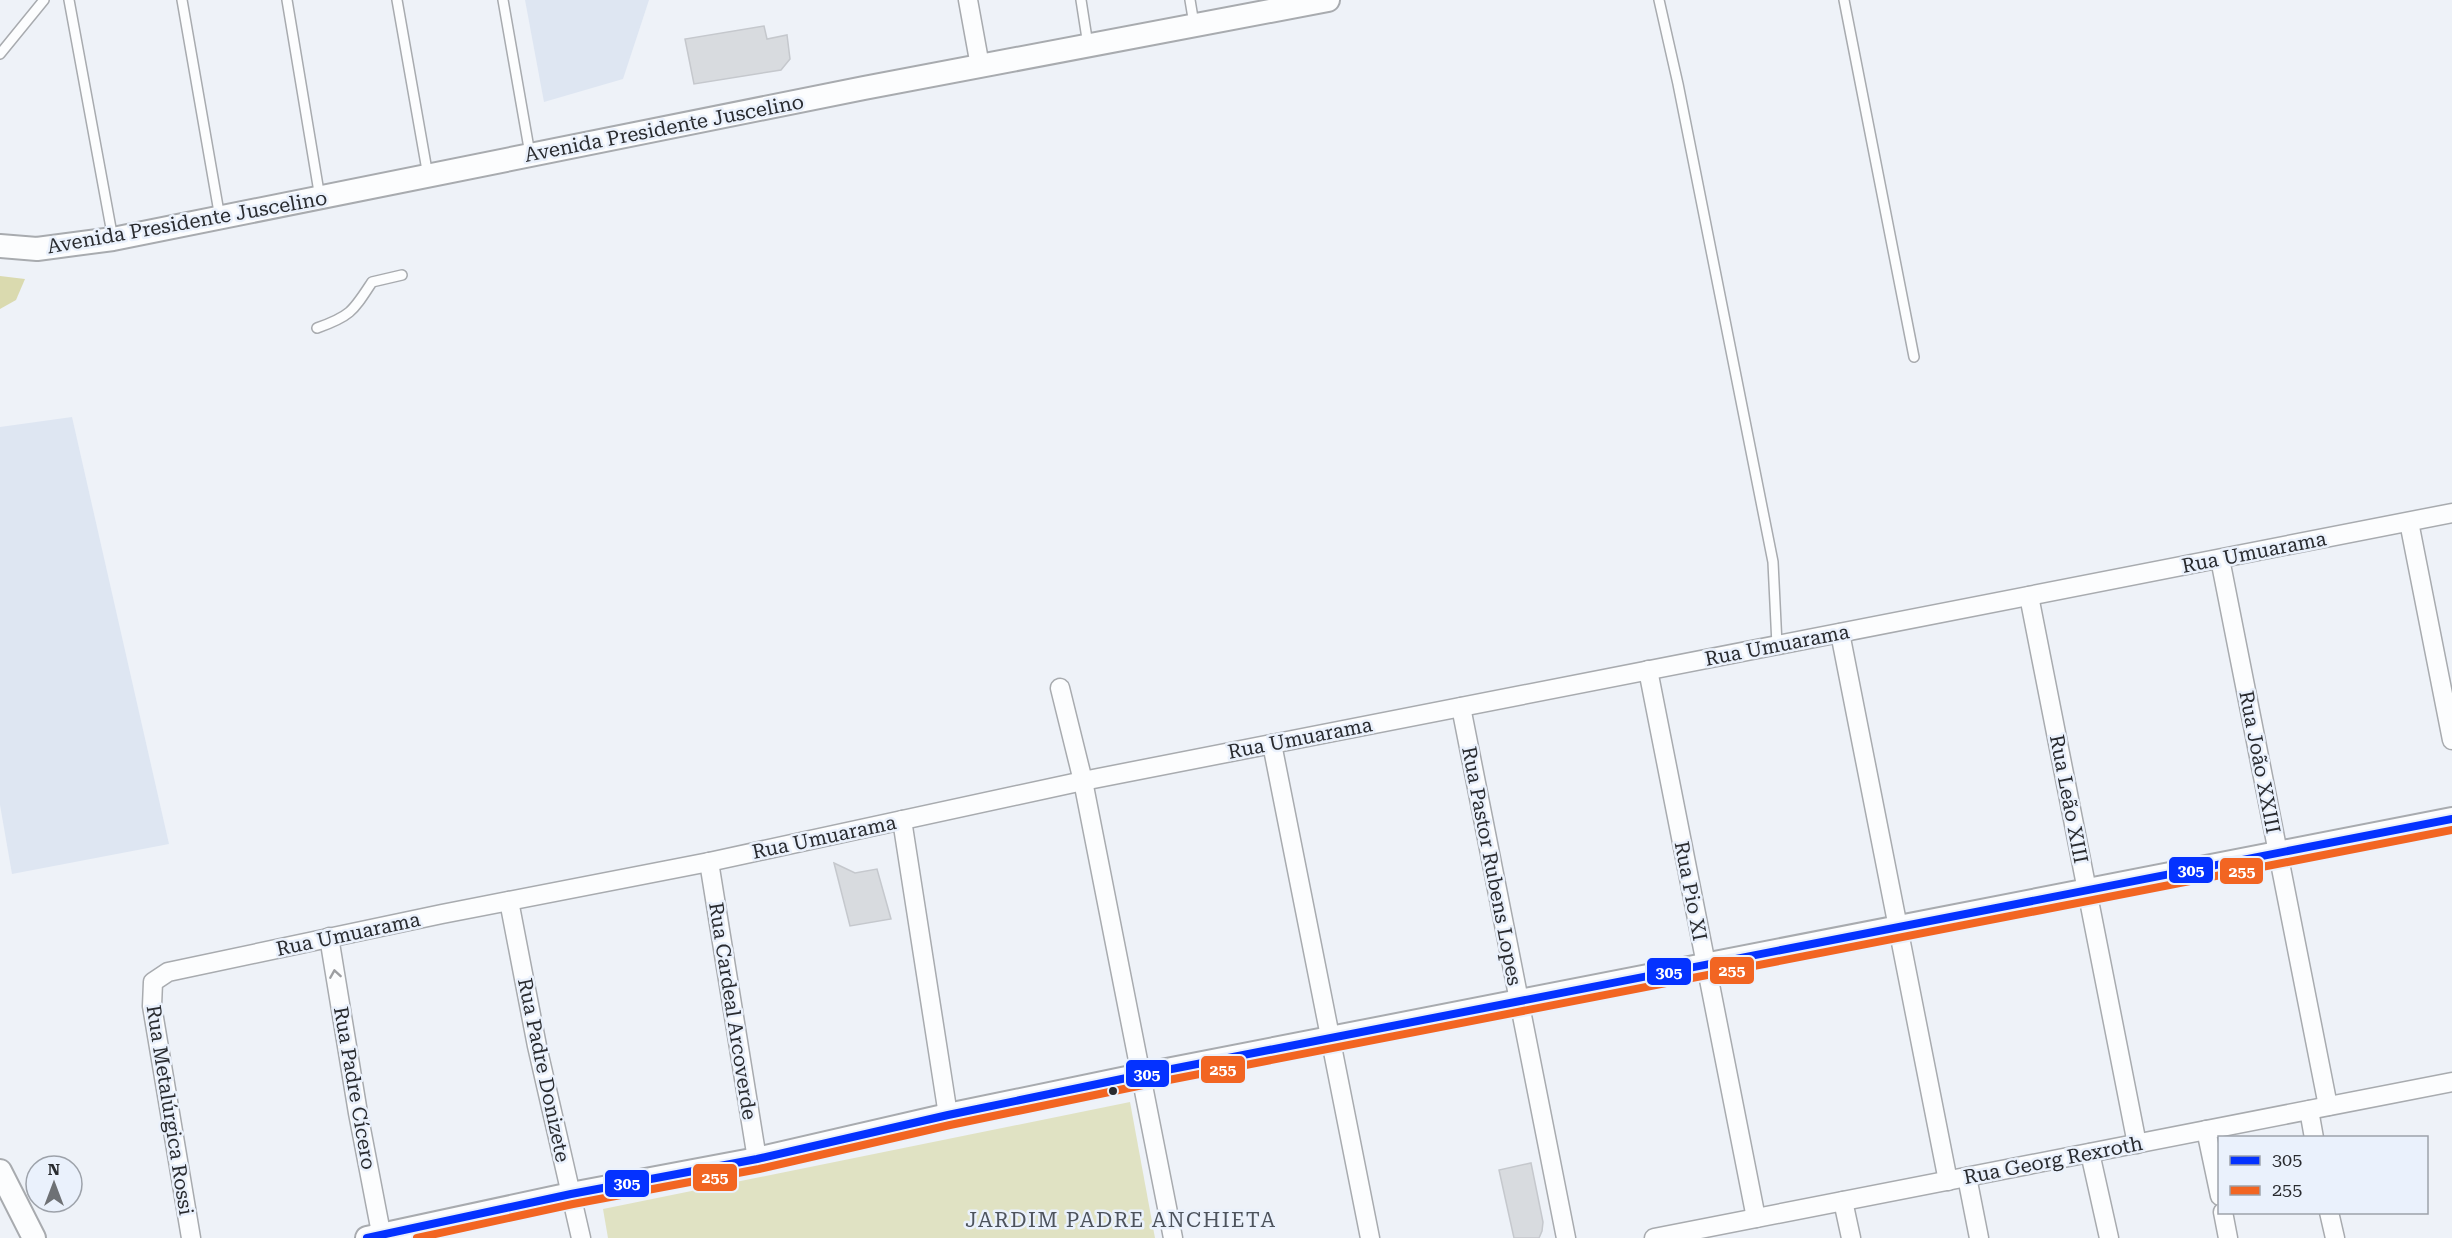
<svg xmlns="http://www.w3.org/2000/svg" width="2452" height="1238" viewBox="0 0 2452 1238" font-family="'Roboto Serif',serif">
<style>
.built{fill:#dee6f2}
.green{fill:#e0e2c3}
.forest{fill:#dadaaf}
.building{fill:#d8dbdf;stroke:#c5c8cd;stroke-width:1.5}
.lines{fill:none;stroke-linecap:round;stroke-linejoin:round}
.service-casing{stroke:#a8abaf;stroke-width:12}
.minor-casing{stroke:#a8abaf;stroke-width:21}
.tertiary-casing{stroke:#a8abaf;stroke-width:26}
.service{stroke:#fcfdfe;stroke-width:9}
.minor{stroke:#fcfdfe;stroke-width:18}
.tertiary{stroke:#fcfdfe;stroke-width:22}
.bus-1-casing{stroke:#eaf1fc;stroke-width:12}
.bus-2-casing{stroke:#eaf1fc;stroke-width:12}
.bus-1{stroke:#0432ff;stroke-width:8}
.bus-2{stroke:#f26522;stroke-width:8}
.oneway{stroke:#9d9ea1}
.bus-dot{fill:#292b2f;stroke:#eaf1fc;stroke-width:2}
.labels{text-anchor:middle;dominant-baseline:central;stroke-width:5;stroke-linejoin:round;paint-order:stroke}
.street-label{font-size:20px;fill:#292b2f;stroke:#eaf1fc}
.neighbourhood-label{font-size:21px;letter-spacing:1.5px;fill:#4d535c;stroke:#eaf1fc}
.line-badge{stroke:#eaf1fc;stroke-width:2}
.badge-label{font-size:16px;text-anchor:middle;font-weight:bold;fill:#fff}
</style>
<rect width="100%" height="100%" fill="#eef2f8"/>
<!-- built -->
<g class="built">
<polygon points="525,0 649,0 623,79 544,102"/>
<polygon points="72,417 169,844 12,874 0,805 0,427"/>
</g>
<!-- green -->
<polygon class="green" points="1130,1102 1155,1238 608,1238 603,1209"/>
<!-- forest -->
<polygon class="forest" points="0,276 25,279 16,300 0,309"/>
<!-- building -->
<g class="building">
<polygon points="764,26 767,39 787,35 790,59 781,70 694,84 685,39"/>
<polygon points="834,863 855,873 877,869 891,919 850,926"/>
<polygon points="1531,1163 1543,1222 1542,1231 1539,1238 1514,1238 1499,1170"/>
</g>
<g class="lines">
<defs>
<g id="service">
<polyline points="69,0 113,239"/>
<polyline points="182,0 220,218"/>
<polyline points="287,0 320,198"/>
<polyline points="397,0 428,176"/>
<polyline points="503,0 530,154"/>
<polyline points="1081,0 1088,45"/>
<polyline points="1190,0 1194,24"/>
<polyline points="1659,0 1678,84 1773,562 1777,645"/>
<polyline points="1844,0 1914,357"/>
<polyline points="0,54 44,0"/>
<path d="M317,328C351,316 353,311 372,282L402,275"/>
</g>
<g id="minor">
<polyline points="968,0 980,66"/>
<polyline points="2409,522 2452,740"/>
<polyline points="2220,559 2328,1106"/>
<polyline points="2029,596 2137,1144"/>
<polyline points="1840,633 1948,1181"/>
<polyline points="1648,670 1756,1218"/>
<polyline points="1060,688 1083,781 1173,1238"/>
<polyline points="1461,707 1566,1238"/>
<polyline points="1272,744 1370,1238"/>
<polyline points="902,820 948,1115"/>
<polyline points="709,862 757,1159"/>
<polyline points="509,901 537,1046 581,1238"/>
<polyline points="329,937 358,1113 382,1238"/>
<polyline points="2309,1110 2314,1138"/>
<polyline points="2206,1130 2220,1196"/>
<polyline points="2090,1153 2109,1238"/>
<polyline points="1967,1177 1979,1238"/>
<polyline points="1843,1201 1851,1238"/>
<polyline points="2223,1212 2228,1238"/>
<polyline points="2329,1212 2335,1238"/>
<polyline points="191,1238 152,1006 153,982 168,972 442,914 709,862 1083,781 2452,513"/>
<polyline points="1654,1238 2452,1082"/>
</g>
<g id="tertiary">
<polyline points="0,246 37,249 113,239 864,88 1328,0"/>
<polyline points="0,1171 34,1238"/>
<polyline points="367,1238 571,1194 757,1159 948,1115 1141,1075 2452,819"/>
</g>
</defs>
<!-- service casing -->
<use href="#service" class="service-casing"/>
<!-- minor casing -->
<use href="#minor" class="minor-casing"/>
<!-- tertiary casing -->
<use href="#tertiary" class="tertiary-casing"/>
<!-- service -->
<use href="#service" class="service"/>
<!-- minor -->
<use href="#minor" class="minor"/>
<!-- tertiary -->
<use href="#tertiary" class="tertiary"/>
<defs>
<polyline id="bus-1" points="367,1238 571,1194 757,1159 948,1115 1141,1075 2452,819"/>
<polyline id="bus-2" points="417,1238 573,1204 759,1169 950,1125 1143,1085 2452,830"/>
</defs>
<!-- bus-1 casing -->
<use href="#bus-1" class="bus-1-casing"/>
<!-- bus-2 casing -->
<use href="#bus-2" class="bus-2-casing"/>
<!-- bus-1 -->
<use href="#bus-1" class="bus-1"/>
<!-- bus-2 -->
<use href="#bus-2" class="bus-2"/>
</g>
<!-- one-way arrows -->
<defs><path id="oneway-chevron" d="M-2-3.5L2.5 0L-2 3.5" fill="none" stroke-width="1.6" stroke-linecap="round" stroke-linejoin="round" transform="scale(1.5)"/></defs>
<use class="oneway" href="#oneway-chevron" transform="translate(335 974) rotate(-99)"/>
<!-- markers -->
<circle class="bus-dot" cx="1113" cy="1091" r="5"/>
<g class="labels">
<!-- street labels -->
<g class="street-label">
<text transform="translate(664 128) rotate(-11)">Avenida Presidente Juscelino</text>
<text transform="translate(187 222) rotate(-10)">Avenida Presidente Juscelino</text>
<text transform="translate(2254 552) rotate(-11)">Rua Umuarama</text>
<text transform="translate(1777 645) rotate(-11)">Rua Umuarama</text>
<text transform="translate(1300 738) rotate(-11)">Rua Umuarama</text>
<text transform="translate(2260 762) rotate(79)">Rua João XXIII</text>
<text transform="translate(2069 799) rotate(79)">Rua Leão XIII</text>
<text transform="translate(824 837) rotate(-12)">Rua Umuarama</text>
<text transform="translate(1492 866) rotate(79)">Rua Pastor Rubens Lopes</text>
<text transform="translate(1691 891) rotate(79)">Rua Pio XI</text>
<text transform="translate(348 934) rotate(-12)">Rua Umuarama</text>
<text transform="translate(733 1011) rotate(81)">Rua Cardeal Arcoverde</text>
<text transform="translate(544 1070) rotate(78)">Rua Padre Donizete</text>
<text transform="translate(355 1088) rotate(80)">Rua Padre Cícero</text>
<text transform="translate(170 1110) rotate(81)">Rua Metalúrgica Rossi</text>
<text transform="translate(2053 1160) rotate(-11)">Rua Georg Rexroth</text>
</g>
<!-- neighbourhood labels -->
<g class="neighbourhood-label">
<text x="1121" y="1220">JARDIM PADRE ANCHIETA</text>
</g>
</g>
<g class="line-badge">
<rect x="2168" y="856" width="46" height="28" rx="6" fill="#0432ff"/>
<rect x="2219" y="857" width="45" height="28" rx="6" fill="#f26522"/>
<rect x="1709" y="956" width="46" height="29" rx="6" fill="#f26522"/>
<rect x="1646" y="957" width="46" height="29" rx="6" fill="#0432ff"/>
<rect x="1200" y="1055" width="46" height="29" rx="6" fill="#f26522"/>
<rect x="1125" y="1059" width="45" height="29" rx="6" fill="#0432ff"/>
<rect x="692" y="1163" width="46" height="29" rx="6" fill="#f26522"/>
<rect x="604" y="1169" width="46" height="29" rx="6" fill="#0432ff"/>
</g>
<g class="badge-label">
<text x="2191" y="876">305</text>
<text x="2242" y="877">255</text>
<text x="1732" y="976">255</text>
<text x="1669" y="978">305</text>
<text x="1223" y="1075">255</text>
<text x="1147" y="1080">305</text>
<text x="715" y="1183">255</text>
<text x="627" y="1189">305</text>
</g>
<!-- legend -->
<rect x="2218" y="1136" width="210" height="78" fill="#eaf1fc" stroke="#9da2aa" stroke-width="1.5"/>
<rect x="2230" y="1156" width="30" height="9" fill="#0432ff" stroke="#9da2aa" stroke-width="1.5"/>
<text x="2272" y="1166" font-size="18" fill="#292b2f">305</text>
<rect x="2230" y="1186" width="30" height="9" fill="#f26522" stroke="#9da2aa" stroke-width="1.5"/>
<text x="2272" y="1196" font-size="18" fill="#292b2f">255</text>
<!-- north arrow -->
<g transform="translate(54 1184)"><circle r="28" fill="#eaf1fc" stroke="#9da2aa" stroke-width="1.5"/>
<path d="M0-4.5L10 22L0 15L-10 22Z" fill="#6e7175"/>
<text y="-9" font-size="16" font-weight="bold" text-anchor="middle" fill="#292b2f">N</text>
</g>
</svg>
